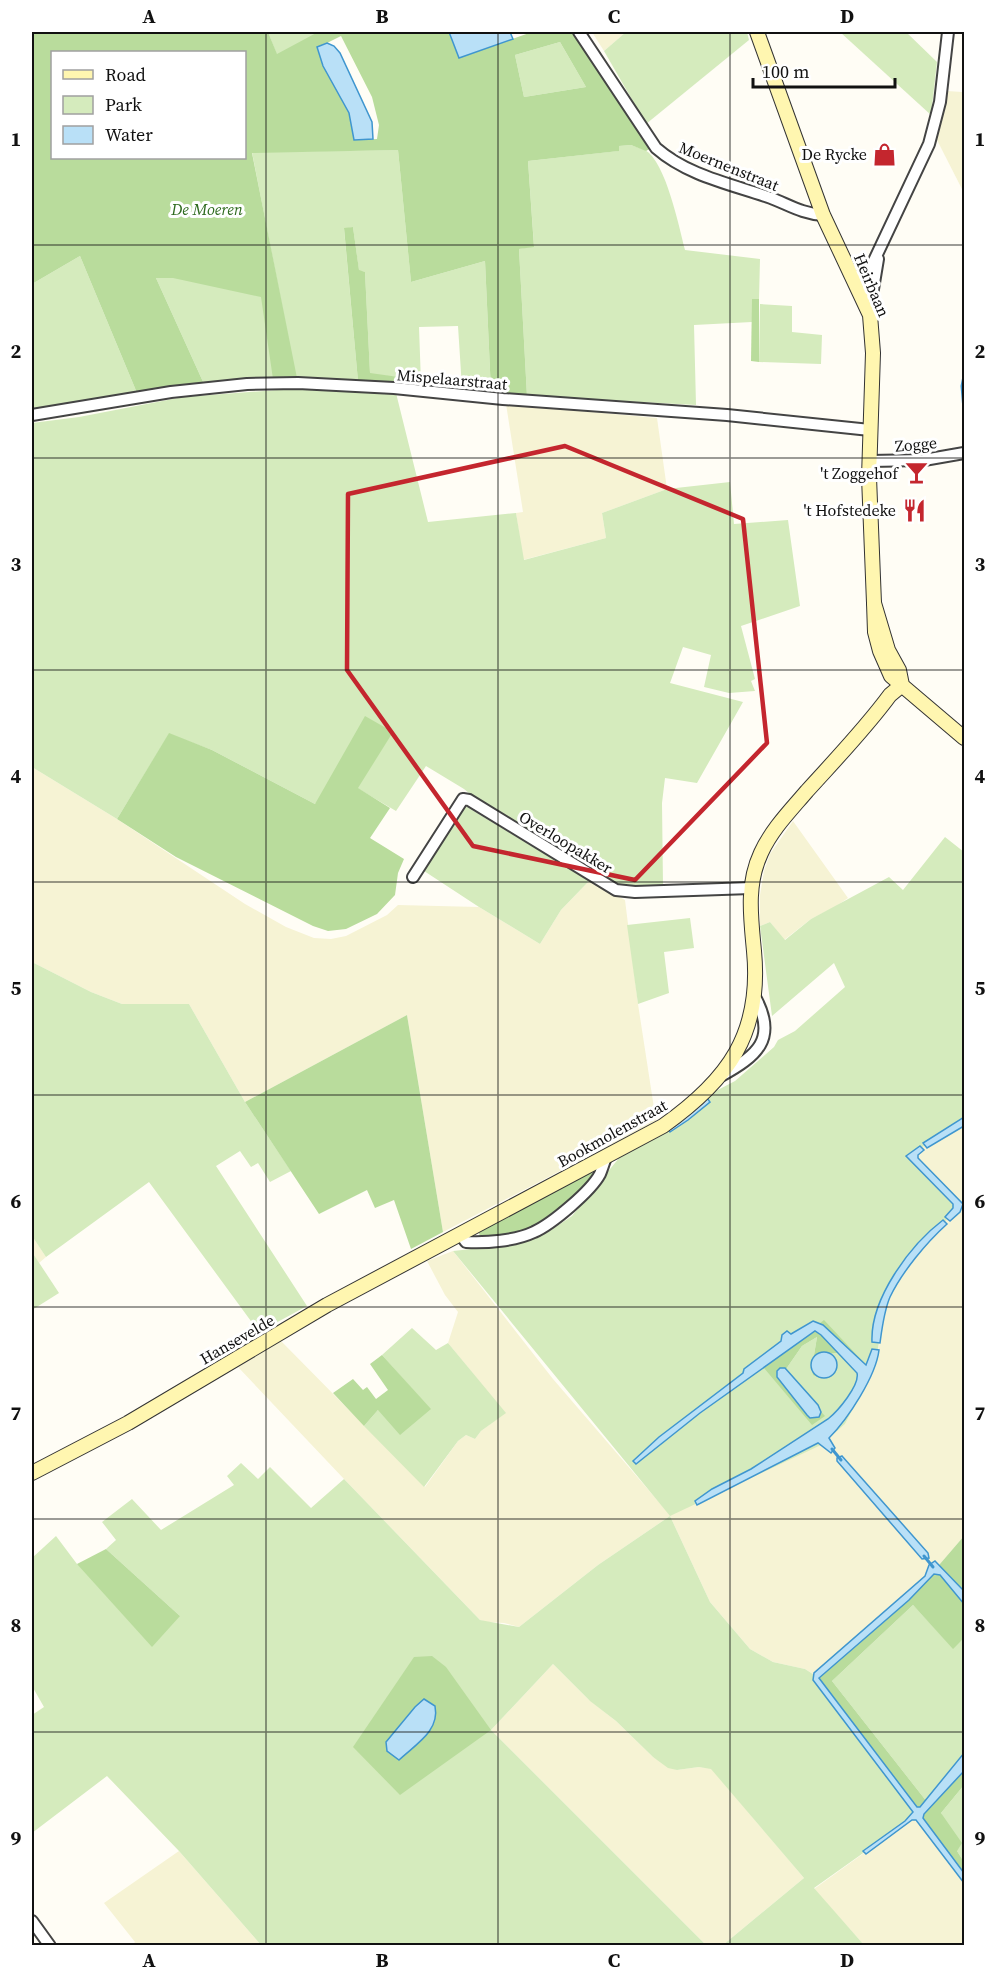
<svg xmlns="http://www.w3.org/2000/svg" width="996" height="1977" viewBox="0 0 996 1977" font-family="'Source Serif 4',serif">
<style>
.farmland{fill:#f6f3d4}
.green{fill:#d5ebbd;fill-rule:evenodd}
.forest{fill:#b9dc9c;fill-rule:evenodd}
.water{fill:#b9e0f7;stroke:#3f96cf;stroke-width:1.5}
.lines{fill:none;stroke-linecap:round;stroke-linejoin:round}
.stream{stroke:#3f96cf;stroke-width:3}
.street-casing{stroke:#444;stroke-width:14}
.secondary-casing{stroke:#333;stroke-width:16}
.street{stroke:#fff;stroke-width:10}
.secondary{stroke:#fff6b0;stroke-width:14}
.marked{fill:none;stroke:#c4262e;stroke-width:4.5;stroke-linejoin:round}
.grid{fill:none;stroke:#111;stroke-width:1.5;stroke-opacity:0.55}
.labels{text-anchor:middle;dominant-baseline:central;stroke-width:6;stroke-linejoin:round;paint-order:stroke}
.poi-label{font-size:16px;fill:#111;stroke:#fff;text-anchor:end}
.street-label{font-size:16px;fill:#111;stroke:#fff}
.park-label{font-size:16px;font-style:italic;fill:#2f6b1f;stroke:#fff}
.neatline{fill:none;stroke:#111;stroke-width:2}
.grid-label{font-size:20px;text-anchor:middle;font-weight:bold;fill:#111}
</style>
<rect width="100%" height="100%" fill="#fffdf5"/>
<!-- farmland -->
<g class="farmland">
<polygon points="592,32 626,32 604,51"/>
<polygon points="947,91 962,92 964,98 964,193 937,140"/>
<polygon points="506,404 657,418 667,489 602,513 606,538 523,560 516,513 523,512"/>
<polygon points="32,767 117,819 245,904 286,927 314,938 331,939 346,936 387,915 398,905 479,907 540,944 561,910 589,881 625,900 638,1004 656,1121 443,1232 407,1015 245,1102 189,1004 122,1004 91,992 32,962"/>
<polygon points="793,821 848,898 835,907 811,919 784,940 770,922 760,926 760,895 764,871 770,854"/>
<polygon points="964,1119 964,1536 909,1600 819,1678 805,1669 773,1662 750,1649 710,1602 670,1516 598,1565 519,1627 504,1623 486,1622 480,1620 344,1479 238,1367 281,1341 425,1487 458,1441 466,1435 475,1439 481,1431 505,1413 448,1343 458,1312 445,1295 427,1261 453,1251 553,1379 670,1515 820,1445 845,1424 876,1365 909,1156"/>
<polygon points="32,1236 46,1257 39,1263 32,1252"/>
<polygon points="553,1664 588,1699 616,1721 653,1757 677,1770 699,1767 711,1768 804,1878 723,1945 706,1945 491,1730"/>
<polygon points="921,1812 964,1873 964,1945 864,1945 814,1889"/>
<polygon points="179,1851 261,1945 132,1945 135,1942 104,1903"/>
</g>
<!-- green -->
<g class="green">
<polygon points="268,32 334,32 280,63"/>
<polygon points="626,32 747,32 749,40 646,124 604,51"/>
<polygon points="840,32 906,32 937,62 931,115"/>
<polygon points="560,42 586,87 524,97 515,55"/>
<path d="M631,145C635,147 641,148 645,150C666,162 679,227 685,250L760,259L759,299L752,300V322L694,325L696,405L527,396L519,249L534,246L528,161L618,151V146Z"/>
<polygon points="398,150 411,282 485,261 491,392 462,388 458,326 419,327 421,383 406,384 405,378 370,374 365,272 359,271 353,227 344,229 358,381 204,384 156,278 172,278 244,158 290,347 252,152"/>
<polygon points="80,256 137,393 32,409 32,284"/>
<polygon points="760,304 792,306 792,332 822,335 821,364 759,362"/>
<polygon points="291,389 396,393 428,522 516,513 524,560 606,538 602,513 667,489 730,482 734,524 788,520 800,606 741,626 755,679 751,681 755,691 729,693 704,687 711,655 683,647 670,683 743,702 697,783 665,778 662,803 663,886 623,888 607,881 486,807 464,789 426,766 396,811 357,788 392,732 315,804 212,750 169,734 117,819 32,767 32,423 79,417 183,397"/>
<polygon points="462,807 467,807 589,881 561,910 540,944 479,907 421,869"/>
<path d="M945,837L964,852V1119L909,1156L959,1206L909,1260L889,1298L881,1327L876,1365L845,1424L821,1445L670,1516L710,1602L750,1649L773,1662L805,1669L819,1678L921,1812L814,1888L864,1945H723L804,1878L711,1769L699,1767L677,1770L668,1768L653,1757L616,1721L590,1701L553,1664L491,1730L706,1945H261L179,1851L107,1776L32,1833V1715L44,1707L32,1686V1558L56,1536L77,1564L180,1616L106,1549L116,1540L102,1522L132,1499L161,1530L234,1485L227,1476L241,1463L258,1479L270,1467L311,1508L344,1479L480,1620L519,1627L598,1565L670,1516L453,1251L518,1244L548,1232L572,1216L619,1158L712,1093L735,1081L774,1047L778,1040L795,1031L845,987L834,963L772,1016L760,926L770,922L785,940L811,919L889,877L903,890ZM824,1321L863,1377L837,1353L829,1354L812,1367L817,1337L802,1346L784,1372L764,1367Z"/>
<polygon points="690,918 694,948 664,952 669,993 638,1004 627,925"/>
<polygon points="32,962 91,992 122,1004 189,1004 245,1102 291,1171 270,1182 258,1163 251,1167 240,1151 216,1166 307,1306 259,1332 149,1182 46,1257 32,1236"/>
<polygon points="32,1252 59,1293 32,1310"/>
<polygon points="412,1328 436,1350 448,1343 506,1413 481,1431 475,1439 466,1435 458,1441 424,1487 364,1426 378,1410 430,1409 382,1355"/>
<polygon points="913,1605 953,1648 964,1638 964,1771 931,1807 832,1681"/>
<polygon points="964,1785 964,1862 957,1851 941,1813"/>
</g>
<!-- forest -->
<g class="forest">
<path d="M32,32H268L277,54L318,32H449L459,58L532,32H576L651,148L646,151L631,145L619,146V151L528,161L534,247L519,249L527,396L491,392L485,261L411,282L398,150L252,153L297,378L273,379L261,297L173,278H156L204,384L137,393L80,256L32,284ZM341,36L372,97L379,125L377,139L354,140L349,113L317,48ZM560,42L586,87L524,97L515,55ZM52,52H244V158H52Z"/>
<polygon points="353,227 359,270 365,272 370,373 406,378 406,384 358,381 344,228"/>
<polygon points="752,299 759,299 759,362 751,361"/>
<polygon points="365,716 393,732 358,788 390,808 370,838 404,859 398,873 395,895 377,914 346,929 328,931 313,926 176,857 117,819 169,733 212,750 315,804"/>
<polygon points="407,1015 443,1232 411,1249 394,1200 375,1208 367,1190 319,1214 245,1102"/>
<path d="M592,1171L593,1175C570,1206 521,1245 480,1237L479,1233L484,1229Z"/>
<polygon points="824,1320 868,1367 863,1377 837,1353 829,1354 818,1377 813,1375 812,1367 817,1337 802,1346 784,1372 825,1416 812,1425 764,1368"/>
<polygon points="382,1355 431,1409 400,1435 378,1410 364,1426 333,1393 353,1379 363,1390 367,1387 376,1399 388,1390 370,1364"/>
<polygon points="964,1536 964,1638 953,1649 913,1605 832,1681 931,1807 964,1771 964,1785 941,1813 962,1843 957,1851 964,1862 964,1873 819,1678 909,1600"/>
<polygon points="106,1549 180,1616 152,1647 77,1564"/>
<polygon points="432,1656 446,1667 491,1730 400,1795 353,1747 414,1657"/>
</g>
<!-- water -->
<g class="water">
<polygon points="449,32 510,32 513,39 459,58"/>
<polygon points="327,43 334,46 340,53 372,122 373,139 354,140 349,113 323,66 317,47"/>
<polygon points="707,1098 710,1102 688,1120 670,1132 668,1128"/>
<polygon points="964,1117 964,1126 927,1148 923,1143"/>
<polygon points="920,1146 924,1150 918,1155 918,1158 963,1204 960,1212 950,1221 945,1217 953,1208 953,1204 906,1156"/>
<path d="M943,1220L947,1224C926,1243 902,1272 890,1297C884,1311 882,1328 880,1343L872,1342C870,1299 910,1245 943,1220Z"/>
<path d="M813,1321L823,1325L866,1365L872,1349L879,1350C876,1376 848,1419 829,1438L835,1448L831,1453L818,1443L697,1505L695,1501L712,1489L751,1469L828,1419C838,1411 860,1385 857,1373L821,1335L815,1331L700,1413L636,1464L633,1461L659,1437L743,1373L744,1369L781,1341L782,1335L787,1331L791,1334Z"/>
<circle cx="824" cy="1365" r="13"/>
<polygon points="780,1368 785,1368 818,1405 821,1412 819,1417 810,1418 807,1415 777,1377 777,1371"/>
<polygon points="842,1456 928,1553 929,1558 922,1559 837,1461 837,1458"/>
<polygon points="935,1561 964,1591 964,1604 940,1575 934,1574 909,1600 819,1678 917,1807 920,1807 964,1753 964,1771 924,1814 923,1818 964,1873 964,1883 916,1820 912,1820 866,1854 863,1851 905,1821 913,1812 813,1680 814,1673 925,1576 929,1565"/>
<path d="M424,1699L435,1706C440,1731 416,1744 399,1760L387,1751L386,1742L415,1707Z"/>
</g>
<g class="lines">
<!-- stream -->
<g class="stream">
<polyline points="964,376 962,386 964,410"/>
<polyline points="832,1449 841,1460"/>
<polyline points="924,1556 933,1567"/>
</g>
<defs>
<g id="street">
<path d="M579,32L656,148C688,176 731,184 771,198C789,205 803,214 823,215"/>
<polyline points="852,277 859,276 871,267 929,144 940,102 948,32"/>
<polyline points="869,313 878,259"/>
<polyline points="32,415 171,392 247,384 298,383 394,388 503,399 727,415 870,430"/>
<polyline points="870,461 924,460 964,453"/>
<polyline points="413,877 463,799 469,800 616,890 635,892 751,888"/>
<path d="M721,1076C757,1056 778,1039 755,997"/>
<path d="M460,1234L466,1242C487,1243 515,1241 534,1232C552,1224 591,1191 600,1174C602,1169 604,1163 606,1157"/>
<polyline points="32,1921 50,1946"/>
</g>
<g id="secondary">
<polyline points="757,32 823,215 870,315 873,353 869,477 874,603"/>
<polyline points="902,685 899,670 888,650 874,603 875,632 880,651 891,676 964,738"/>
<path d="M32,1473L128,1423L327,1305L663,1126C728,1080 762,1034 754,951C751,918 746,885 761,853C772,829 790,811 807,791C835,760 865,729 890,695L902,685"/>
</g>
</defs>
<!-- street casing -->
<use href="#street" class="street-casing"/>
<!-- secondary casing -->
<use href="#secondary" class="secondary-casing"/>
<!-- street -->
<use href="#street" class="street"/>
<!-- secondary -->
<use href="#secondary" class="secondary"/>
</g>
<!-- marked area -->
<path class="marked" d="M565,446L743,519L767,743L635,880L473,846L347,670L348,494Z"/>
<!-- grid -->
<path class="grid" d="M266,32V1946M498,32V1946M730,32V1946M32,245H964M32,458H964M32,670H964M32,882H964M32,1095H964M32,1307H964M32,1519H964M32,1732H964"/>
<!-- icons -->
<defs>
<symbol id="shop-bare" viewBox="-9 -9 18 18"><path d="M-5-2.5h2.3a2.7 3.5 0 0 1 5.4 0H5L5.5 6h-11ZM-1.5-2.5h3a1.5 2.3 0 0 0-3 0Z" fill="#c4262e" stroke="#fff" stroke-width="2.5" paint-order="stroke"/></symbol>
<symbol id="bar-bare" viewBox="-9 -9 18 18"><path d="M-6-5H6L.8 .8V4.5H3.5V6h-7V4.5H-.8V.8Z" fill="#c4262e" stroke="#fff" stroke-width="2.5" paint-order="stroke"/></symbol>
<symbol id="restaurant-bare" viewBox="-9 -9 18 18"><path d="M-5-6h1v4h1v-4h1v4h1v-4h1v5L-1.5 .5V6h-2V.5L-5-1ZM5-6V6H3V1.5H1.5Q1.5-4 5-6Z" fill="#c4262e" stroke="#fff" stroke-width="2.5" paint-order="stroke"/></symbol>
</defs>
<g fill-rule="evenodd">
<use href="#shop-bare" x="868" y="138" width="33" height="33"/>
<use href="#bar-bare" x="900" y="456" width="33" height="33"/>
<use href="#restaurant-bare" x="898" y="494" width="33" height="33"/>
</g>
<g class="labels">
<!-- poi labels -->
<g class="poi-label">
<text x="867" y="154">De Rycke</text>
<text x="898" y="473">'t Zoggehof</text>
<text x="896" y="510">'t Hofstedeke</text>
</g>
<!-- street labels -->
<g class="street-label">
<text transform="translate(729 166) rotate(22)">Moernenstraat</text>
<text transform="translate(872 285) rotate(67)">Heirbaan</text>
<text transform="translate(452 379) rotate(5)">Mispelaarstraat</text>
<text transform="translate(916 444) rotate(-5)">Zogge</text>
<text transform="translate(566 842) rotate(31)">Overloopakker</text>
<text transform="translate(612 1133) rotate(-29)">Bookmolenstraat</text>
<text transform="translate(237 1339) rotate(-30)">Hansevelde</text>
</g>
<!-- park labels -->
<g class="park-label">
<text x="207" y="209">De Moeren</text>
</g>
</g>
<!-- border -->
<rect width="996" height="1977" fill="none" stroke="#ffffff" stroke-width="66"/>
<!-- legend -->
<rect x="51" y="51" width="195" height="108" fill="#ffffff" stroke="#a0a0a0" stroke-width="1.5"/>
<rect x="63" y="70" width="30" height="9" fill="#fff6b0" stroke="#a0a0a0" stroke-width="1.5"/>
<text x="105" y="81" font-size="18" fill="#111111">Road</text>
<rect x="63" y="96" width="30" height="18" fill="#d5ebbd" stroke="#a0a0a0" stroke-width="1.5"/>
<text x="105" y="111" font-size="18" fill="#111111">Park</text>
<rect x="63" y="126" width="30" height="18" fill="#b9e0f7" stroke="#a0a0a0" stroke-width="1.5"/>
<text x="105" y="141" font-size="18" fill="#111111">Water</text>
<!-- scale -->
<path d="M753 78v9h142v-9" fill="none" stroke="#111111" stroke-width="3"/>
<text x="762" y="78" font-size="18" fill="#111111" stroke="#ffffff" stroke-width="4.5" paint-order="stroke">100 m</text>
<rect x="33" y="33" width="930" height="1911" class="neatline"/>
<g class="grid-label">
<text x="149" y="23">A</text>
<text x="382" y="23">B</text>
<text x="614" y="23">C</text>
<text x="847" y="23">D</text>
<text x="16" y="146">1</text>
<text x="980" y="146">1</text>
<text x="16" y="358">2</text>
<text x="980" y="358">2</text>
<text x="16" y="571">3</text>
<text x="980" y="571">3</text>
<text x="16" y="783">4</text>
<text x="980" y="783">4</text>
<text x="16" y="995">5</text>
<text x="980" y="995">5</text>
<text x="16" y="1208">6</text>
<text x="980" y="1208">6</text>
<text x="16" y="1420">7</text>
<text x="980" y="1420">7</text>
<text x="16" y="1632">8</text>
<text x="980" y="1632">8</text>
<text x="16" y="1845">9</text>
<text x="980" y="1845">9</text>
<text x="149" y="1967">A</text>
<text x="382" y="1967">B</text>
<text x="614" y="1967">C</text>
<text x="847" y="1967">D</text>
</g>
</svg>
